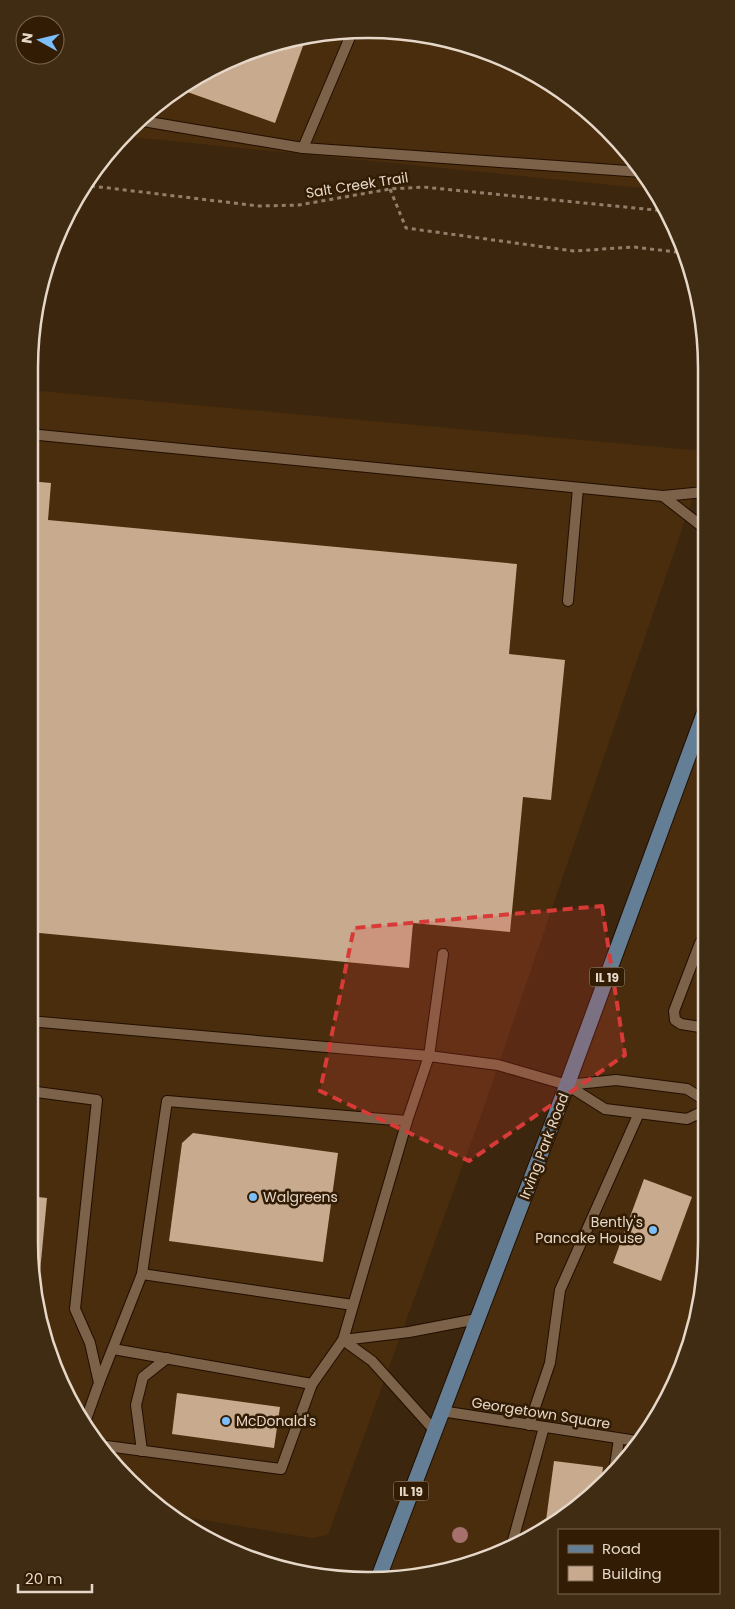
<svg xmlns="http://www.w3.org/2000/svg" width="735" height="1609" viewBox="0 0 735 1609" font-family="Poppins,sans-serif">
<style>
.built{fill:#492d0d}
.building{fill:#c8ab8f}
.lines{fill:none;stroke-linecap:round;stroke-linejoin:round}
.lane-casing{stroke:#220e00;stroke-width:12}
.primary-casing{stroke:#220e00;stroke-width:17}
.path{stroke:#917f6b;stroke-width:3;stroke-dasharray:4 4;stroke-linecap:butt}
.lane{stroke:#7b6248;stroke-width:10}
.primary{stroke:#647f95;stroke-width:15}
.tree{fill:#a6706d}
.marked{fill:#d83a38;fill-opacity:0.2;stroke:#d83a38;stroke-width:4;stroke-dasharray:10 6;stroke-linejoin:round}
.poi-dot{fill:#7bbef9;stroke:#321c03;stroke-width:2}
.labels{text-anchor:middle;dominant-baseline:central;stroke-width:5;stroke-linejoin:round;paint-order:stroke}
.shield{fill:#321c03;stroke:#b0a08e;stroke-width:1}
.shield-label{font-size:12px;font-weight:bold;fill:#e6d8c9}
.street-label{font-size:14px;fill:#e6d8c9;stroke:#321c03}
.poi-label{font-size:14px;fill:#e6d8c9;stroke:#321c03;text-anchor:start}
.rim{fill:none;stroke:#e6d8c9;stroke-width:2.5}
</style>
<rect width="100%" height="100%" fill="#3c260d"/>
<!-- built -->
<g class="built">
<polygon points="367,29 433,35 497,54 573,99 636,161 652,189 121,136 128,128 179,86 238,55 301,35"/>
<polygon points="29,390 704,451 704,465 484,1107 328,1535 312,1538 174,1515 113,1465 74,1411 47,1351 29,1241"/>
<polygon points="705,729 706,1242 700,1307 681,1371 622,1465 537,1535 433,1574 386,1578"/>
</g>
<!-- building -->
<g class="building">
<polygon points="301,35 307,35 275,123 176,88 238,55"/>
<polygon points="29,481 51,483 48,520 517,564 509,654 565,660 551,800 523,797 510,932 413,923 409,968 29,932"/>
<polygon points="704,974 705,974 706,1014 700,1013"/>
<polygon points="193,1133 338,1153 323,1262 169,1241 182,1143"/>
<polygon points="644,1179 692,1197 661,1281 613,1263"/>
<polygon points="29,1196 47,1198 38,1293 29,1242"/>
<polygon points="177,1393 280,1407 274,1448 172,1434"/>
<polygon points="554,1461 603,1467 601,1483 545,1528"/>
</g>
<g class="lines">
<defs>
<g id="lane">
<polyline points="137,120 303,148 642,172"/>
<polyline points="303,148 353,30"/>
<polyline points="29,434 663,496 704,492"/>
<polyline points="663,496 704,528"/>
<polyline points="568,601 578,488"/>
<polyline points="705,943 700,943 674,1011 675,1020 681,1024 706,1028"/>
<polyline points="29,1021 429,1056 443,954"/>
<polyline points="567,1085 616,1080 687,1089 706,1101"/>
<polyline points="29,1091 97,1100 75,1309 90,1343 99,1383 84,1425"/>
<polyline points="142,1274 353,1305"/>
<polyline points="343,1340 409,1332 477,1319"/>
<polyline points="343,1340 372,1361 434,1430"/>
<polyline points="113,1349 312,1384"/>
<polyline points="99,1383 142,1274 167,1101 407,1121 429,1056 498,1065 567,1085 605,1109 687,1119 706,1110"/>
<polyline points="441,1411 637,1441"/>
<polyline points="529,1425 550,1363 560,1290 639,1113"/>
<polyline points="99,1445 281,1469 312,1384 343,1340 407,1121"/>
<polyline points="142,1451 136,1405 143,1377 167,1358"/>
<polyline points="614,1472 619,1439"/>
<polyline points="512,1544 544,1427"/>
</g>
<polyline id="primary" points="378,1579 567,1085 705,711"/>
</defs>
<!-- lane casing -->
<use href="#lane" class="lane-casing"/>
<!-- primary casing -->
<use href="#primary" class="primary-casing"/>
<!-- path -->
<g class="path">
<polyline points="83,185 259,206 299,205 390,189 423,187 665,211"/>
<polyline points="390,189 406,228 574,251 634,247 684,253"/>
</g>
<!-- lane -->
<use href="#lane" class="lane"/>
<!-- primary -->
<use href="#primary" class="primary"/>
</g>
<!-- trees -->
<circle class="tree" cx="460" cy="1535" r="8"/>
<!-- marked area -->
<path class="marked" d="M602,906L625,1055L469,1161L320,1091L354,928Z"/>
<!-- markers -->
<g class="poi-dot">
<circle cx="253" cy="1197" r="5"/>
<circle cx="653" cy="1230" r="5"/>
<circle cx="226" cy="1421" r="5"/>
</g>
<g class="labels">
<!-- shield labels -->
<g class="shield">
<rect x="589.5" y="967.5" width="35" height="19" rx="4"/>
<rect x="393.5" y="1481.5" width="35" height="19" rx="4"/>
</g>
<g class="shield-label">
<text x="607" y="977">IL 19</text>
<text x="411" y="1491">IL 19</text>
</g>
<!-- street labels -->
<g class="street-label">
<text transform="translate(357 185) rotate(-9)">Salt Creek Trail</text>
<text transform="translate(544 1146) rotate(-69)">Irving Park Road</text>
<text transform="translate(541 1413) rotate(9)">Georgetown Square</text>
</g>
<!-- poi labels -->
<g class="poi-label">
<text x="263" y="1197">Walgreens</text>
<text x="643" y="1222" text-anchor="end">Bently's<tspan x="643" dy="16">Pancake House</tspan></text>
<text x="236" y="1421">McDonald's</text>
</g>
</g>
<!-- crop -->
<path d="M0 0H735V1609H0ZM368 38H368A330 330 0 0 1 698 368V1242A330 330 0 0 1 368 1572H368A330 330 0 0 1 38 1242V368A330 330 0 0 1 368 38Z" fill="#402b13" fill-rule="evenodd"/>
<path class="rim" d="M368 38H368A330 330 0 0 1 698 368V1242A330 330 0 0 1 368 1572H368A330 330 0 0 1 38 1242V368A330 330 0 0 1 368 38Z"/>
<!-- legend -->
<rect x="558" y="1529" width="162" height="65" fill="#321c03" stroke="#7a6752"/>
<rect x="568" y="1545" width="25" height="8" fill="#647f95" stroke="#7a6752"/>
<text x="602" y="1554" font-size="15" fill="#e6d8c9">Road</text>
<rect x="568" y="1566" width="25" height="15" fill="#c8ab8f" stroke="#7a6752"/>
<text x="602" y="1579" font-size="15" fill="#e6d8c9">Building</text>
<!-- north arrow -->
<g transform="translate(40 40) rotate(278)"><circle r="24" fill="#321c03" stroke="#7a6752"/>
<path d="M0-4L9 19L0 12L-9 19Z" fill="#7bbef9"/>
<text y="-8" font-size="14" font-weight="bold" text-anchor="middle" fill="#e6d8c9">N</text>
</g>
<!-- scale -->
<path d="M18 1584v8h74v-8" fill="none" stroke="#e6d8c9" stroke-width="2.5"/>
<text x="25" y="1584" font-size="15" fill="#e6d8c9" stroke="#321c03" stroke-width="4" paint-order="stroke">20 m</text>
</svg>
